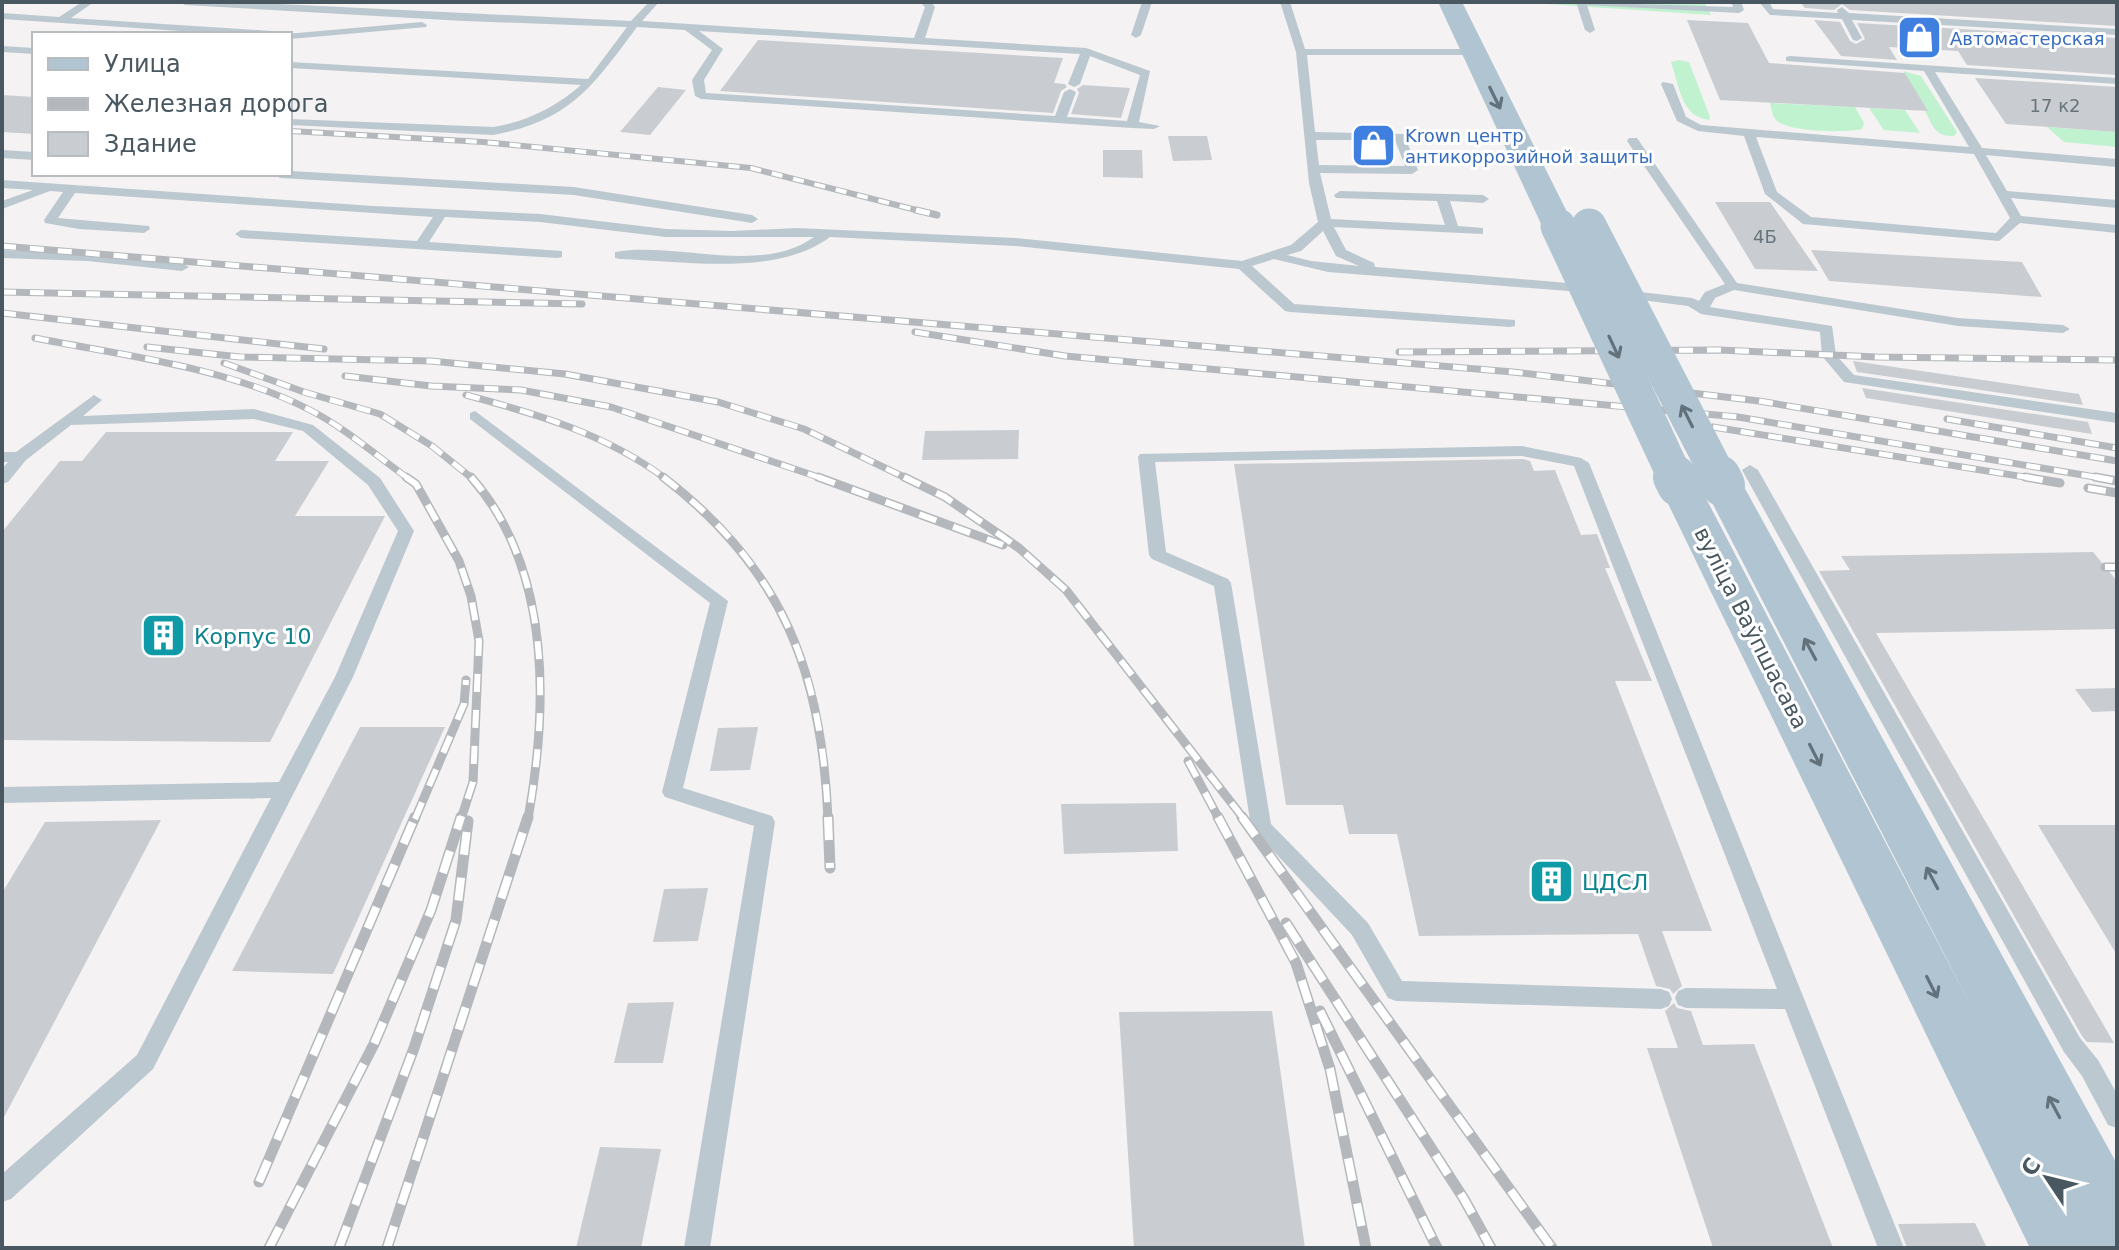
<svg xmlns="http://www.w3.org/2000/svg" width="2119" height="1250" viewBox="0 0 2119 1250" font-family="'DejaVu Sans',sans-serif">
<style>
.green{fill:#c0f2cf}
.building{fill:#c9cdd1}
.lines{fill:none;stroke-linecap:round;stroke-linejoin:round}
.lane{fill:#bcc8cf;fill-rule:evenodd}
.primary{fill:#b1c4d1;fill-rule:evenodd}
.rail-far3-casing{stroke:#b4b8bc;stroke-width:6}
.rail-far2-casing{stroke:#b4b8bc;stroke-width:7}
.rail-far1-casing{stroke:#b4b8bc;stroke-width:9}
.rail-casing{stroke:#b4b8bc;stroke-width:11}
.rail-far3{stroke:#fff;stroke-width:4;stroke-dasharray:11;stroke-linecap:butt}
.rail-far2{stroke:#fff;stroke-width:5;stroke-dasharray:14;stroke-linecap:butt}
.rail-far1{stroke:#fff;stroke-width:6;stroke-dasharray:18;stroke-linecap:butt}
.rail{stroke:#fff;stroke-width:8;stroke-dasharray:23;stroke-linecap:butt}
.primary-bridge-far1{stroke:#b1c4d1;stroke-width:35}
.primary-bridge{stroke:#b1c4d1;stroke-width:44}
.oneway{stroke:#62727c}
.labels{text-anchor:middle;dominant-baseline:central;stroke-width:6;stroke-linejoin:round;paint-order:stroke}
.far-shop-label{font-size:18px;fill:#366cbe;stroke:#fff;text-anchor:start}
.number-label{font-size:18px;fill:#68747c}
.street-label{font-size:22px;fill:#485760;stroke:#fff}
.culture-label{font-size:22px;fill:#0d838f;stroke:#fff;text-anchor:start}
</style>
<rect width="100%" height="100%" fill="#f4f2f2"/>
<!-- green -->
<g class="green">
<polygon points="1516,2 1704,2 1711,15"/>
<path d="M1679,60L1689,62L1710,117L1709,120C1681,117 1679,85 1671,62Z"/>
<path d="M1903,71L1921,76L1957,132L1954,136C1935,137 1933,126 1925,111H1928Z"/>
<path d="M1770,103L1855,107L1864,123L1862,129C1845,133 1791,132 1777,121C1772,116 1772,110 1770,103Z"/>
<polygon points="1869,108 1905,110 1920,133 1884,130"/>
<polygon points="2047,127 2117,132 2117,147 2064,142"/>
</g>
<!-- building -->
<g class="building">
<polygon points="1800,2 2117,2 2117,26 1850,10 1842,4 1834,10 1805,8"/>
<polygon points="1687,20 1748,23 1769,63 1905,73 1928,111 1720,100"/>
<polygon points="1814,20 1840,22 1850,41 1856,44 1865,39 1857,23 2117,38 2117,75 1967,65 1958,51 1889,47 1897,60 1841,56"/>
<polygon points="758,40 1063,58 1054,83 1065,84 1067,87 1061,91 1053,113 720,91"/>
<polygon points="1975,78 2117,87 2117,132 2006,124"/>
<polygon points="1083,85 1130,88 1121,118 1071,114 1079,93 1077,89"/>
<polygon points="658,87 686,90 650,135 620,132"/>
<polygon points="2,95 34,97 34,134 2,132"/>
<polygon points="1168,136 1207,136 1212,160 1173,161"/>
<polygon points="1103,150 1142,150 1143,178 1103,177"/>
<polygon points="1715,202 1770,202 1818,271 1755,269"/>
<polygon points="1811,250 2022,262 2042,297 1829,281"/>
<polygon points="1853,361 2079,394 2083,405 1857,372"/>
<polygon points="1862,388 2088,422 2092,434 1866,398"/>
<polygon points="1019,430 1018,459 922,460 925,431"/>
<polygon points="106,432 293,432 275,461 329,461 295,516 385,516 270,742 2,740 2,532 60,461 82,461"/>
<polygon points="1523,459 1530,461 1534,471 1555,470 1581,535 1597,534 1610,568 1605,568 1652,681 1615,681 1712,931 1662,931 1682,986 1673,994 1670,989 1656,986 1638,934 1419,936 1397,834 1349,834 1343,805 1286,805 1234,464"/>
<polygon points="2093,552 2117,581 2117,629 1876,633 2114,1043 2087,1042 2082,1036 1819,571 1850,570 1841,556"/>
<polygon points="2117,688 2117,711 2092,712 2075,689"/>
<polygon points="360,727 445,727 333,974 232,971"/>
<polygon points="758,727 750,770 710,771 718,728"/>
<polygon points="1176,803 1178,851 1064,854 1061,804"/>
<polygon points="161,820 2,1121 2,893 45,822"/>
<polygon points="2038,825 2117,825 2117,955"/>
<polygon points="708,888 698,941 653,942 664,889"/>
<polygon points="674,1002 663,1063 614,1063 628,1003"/>
<polygon points="1674,1003 1677,1008 1691,1011 1703,1045 1754,1044 1833,1248 1713,1248 1647,1048 1678,1048 1665,1011"/>
<polygon points="1272,1011 1305,1248 1134,1248 1119,1012"/>
<polygon points="600,1147 661,1149 641,1248 576,1248"/>
<polygon points="1975,1223 1987,1248 1907,1248 1898,1224"/>
</g>
<g class="lines">
<!-- lane -->
<g class="lane">
<polygon points="82,2 94,2 71,18 272,31 277,34 225,34 2,19 2,13 59,17"/>
<path d="M180,2H238L631,21L649,2H659L642,21L914,38L925,7L920,2H931L935,7L925,38L1086,48L1150,71L1139,122L1160,126L1154,129L1132,128L701,99L695,96L692,80L712,50L685,30L637,27C593,86 570,121 493,135L290,125V119L493,127C526,122 556,107 581,85L290,68V62L588,79L627,27L464,21L185,5ZM699,31L1080,54L1068,84L1074,87L1080,84L1090,56L1140,75L1127,121L1067,117L1076,92L1070,89L1064,92L1055,116L706,93L704,80L723,49Z"/>
<polygon points="1142,2 1152,2 1141,35 1136,38 1131,35"/>
<path d="M1280,2H1290L1305,49H1473L1478,52L1473,55H1307L1315,132L1404,134L1418,170L1412,174L1320,173L1331,219L1445,225L1437,201L1336,198L1334,195L1340,191L1483,195L1489,199L1483,203L1450,201L1458,226L1483,228V234L1334,227L1346,250L1374,263L1375,267L1568,283L1594,287V293L1328,272L1274,259L1252,266L1294,304L1515,320V326L1510,327L1290,312L1285,311L1239,269L1015,246L830,237C777,277 684,261 620,259L615,258V252C676,241 760,276 814,237H666L540,222L445,217L429,242L562,251V257L557,258L241,238L235,234L241,230L417,241L433,217L75,193L58,218L149,226L150,229L144,233L79,229L45,223L44,220L63,192L50,191L2,209V201L33,190L2,188V180L373,206L540,214L666,229L733,231L797,228L1015,238L1242,261L1291,245L1318,222L1309,183L1296,52ZM1316,140H1395L1405,166L1319,165ZM1323,231L1336,256L1359,266L1311,261L1287,255L1301,251Z"/>
<polygon points="1576,2 1733,7 1731,2 1741,2 1744,10 1739,13 1587,5 1595,30 1590,33 1585,30"/>
<polygon points="1759,2 1769,2 1773,9 1838,13 1837,10 1842,7 1849,13 2117,29 2117,35 1852,20 1862,38 1857,41 1853,40 1842,19 1770,15"/>
<polygon points="422,22 427,25 426,27 290,39 290,34 286,34"/>
<polygon points="2,46 34,48 34,54 2,52"/>
<path d="M1790,56L2117,78V84L1935,72L1982,148L2117,159V167L1986,155L2007,191L2117,200V208L2011,198L2021,216L2117,225V233L2020,223L1999,241L1803,224L1765,194L1744,136L1698,131L1677,121L1661,84L1663,82L1673,84L1686,117L1701,125L1969,147L1924,71L1786,61V57ZM1756,137L1974,154L2010,218L1996,233L1811,217L1777,192Z"/>
<polygon points="1629,138 1637,138 1737,283 1958,318 2063,325 2070,329 2063,333 1958,326 1734,290 1715,298 1710,307 1832,326 1836,355 1854,375 2117,413 2117,423 1844,382 1822,356 1820,332 1701,314 1688,306 1618,297 1616,294 1623,290 1692,298 1699,301 1705,292 1725,284 1627,141"/>
<polygon points="2,150 34,152 34,160 2,158"/>
<polygon points="290,171 574,187 752,215 758,219 752,223 574,195 280,178 274,174 290,174"/>
<polygon points="2,250 87,253 182,263 189,267 182,271 87,261 2,258"/>
<polygon points="94,395 102,400 83,416 254,409 313,425 380,478 414,531 353,677 153,1069 11,1199 2,1202 2,1174 137,1055 271,798 2,803 2,787 279,782 335,677 398,531 368,485 303,431 254,419 71,425 26,460 8,482 2,484 2,469 8,462 2,462 2,452 16,452"/>
<polygon points="475,411 728,601 683,788 772,816 775,822 710,1248 684,1248 754,826 665,797 662,792 710,603 470,419 470,413"/>
<polygon points="1522,446 1581,458 1589,463 1904,1248 1878,1248 1785,1009 1686,1008 1678,1005 1675,998 1678,991 1686,988 1777,989 1574,466 1522,456 1155,462 1166,552 1228,579 1231,583 1271,824 1368,923 1402,981 1661,989 1669,992 1672,999 1669,1006 1661,1009 1396,1001 1388,998 1352,935 1251,827 1214,586 1152,559 1149,555 1138,457 1140,454"/>
<polygon points="1750,465 1758,470 2080,1038 2098,1060 2117,1094 2117,1128 2108,1125 2082,1076 2064,1052 1742,470"/>
</g>
<!-- primary -->
<g class="primary">
<polygon points="1438,2 1462,2 1574,226 1569,233 1558,235 1547,233 1542,226"/>
<polygon points="1679,473 1693,476 1699,485 1972,1008 1703,485 1709,476 1723,473 1737,476 1743,485 2117,1164 2117,1248 2094,1246 2095,1248 2030,1248 1659,485 1665,476"/>
</g>
<defs>
<polyline id="rail-far3" points="290,131 483,142 751,168 924,212"/>
<g id="rail-far2">
<polyline points="916,210 937,215"/>
<polyline points="2,246 1513,372 1759,401 2117,461"/>
<polyline points="2,292 582,304"/>
<polyline points="2,313 324,349"/>
<polyline points="915,332 1065,356 1738,417 2107,479"/>
<path d="M35,338C126,356 225,367 308,409C344,427 377,456 409,479"/>
<polyline points="147,347 240,357 431,361 565,374 718,402 804,429 908,479"/>
<polyline points="1399,352 1719,350 1877,357 2117,360"/>
<polyline points="224,363 304,392 380,414 432,446 473,479"/>
<polyline points="345,376 431,386 521,390 611,407 824,479"/>
<path d="M466,395C537,414 606,434 666,479"/>
<polyline points="1947,419 2117,448"/>
<polyline points="1713,427 2037,479"/>
</g>
<g id="rail-far1">
<polyline points="406,477 416,484 459,561 471,596 479,641 473,782 461,819"/>
<path d="M471,477C552,569 548,707 528,819"/>
<path d="M663,477C783,569 822,672 828,819"/>
<polyline points="818,477 1003,545"/>
<polyline points="904,477 945,497 1019,548 1066,590 1244,819"/>
<polyline points="2025,477 2060,483"/>
<polyline points="2095,477 2117,481"/>
<polyline points="2088,488 2117,493"/>
<polyline points="2105,567 2117,567"/>
<polyline points="1188,761 1219,819"/>
<polyline points="415,819 464,704 466,680"/>
</g>
<g id="rail">
<polyline points="828,817 830,868"/>
<polyline points="1218,817 1296,963 1330,1069 1366,1248"/>
<polyline points="1242,817 1552,1248"/>
<polyline points="1286,923 1464,1199 1491,1248"/>
<polyline points="1320,1011 1437,1248"/>
<polyline points="259,1182 415,817"/>
<polyline points="269,1248 374,1044 431,910 461,817"/>
<polyline points="339,1248 414,1048 456,920 468,821"/>
<polyline points="387,1248 528,817"/>
</g>
</defs>
<!-- rail-far3 casing -->
<use href="#rail-far3" class="rail-far3-casing"/>
<!-- rail-far2 casing -->
<use href="#rail-far2" class="rail-far2-casing"/>
<!-- rail-far1 casing -->
<use href="#rail-far1" class="rail-far1-casing"/>
<!-- rail casing -->
<use href="#rail" class="rail-casing"/>
<!-- rail-far3 -->
<use href="#rail-far3" class="rail-far3"/>
<!-- rail-far2 -->
<use href="#rail-far2" class="rail-far2"/>
<!-- rail-far1 -->
<use href="#rail-far1" class="rail-far1"/>
<!-- rail -->
<use href="#rail" class="rail"/>
<!-- primary-bridge-far1 -->
<g class="primary-bridge-far1">
<polyline points="1558,226 1676,479"/>
<polyline points="1589,226 1720,479"/>
</g>
<!-- primary-bridge -->
<g class="primary-bridge">
<polyline points="1675,477 1679,485"/>
<polyline points="1719,477 1723,485"/>
</g>
</g>
<!-- one-way arrows -->
<defs><path id="oneway-shaft" d="M-6 0H5M1.5-3L5.5 0L1.5 3" fill="none" stroke-width="1.6" stroke-linecap="round" stroke-linejoin="round" transform="scale(2)"/></defs>
<g class="oneway">
<use href="#oneway-shaft" transform="translate(1495 98) rotate(64)"/>
<use href="#oneway-shaft" transform="translate(1614 347) rotate(65)"/>
<use href="#oneway-shaft" transform="translate(1687 416) rotate(-117)"/>
<use href="#oneway-shaft" transform="translate(1810 649) rotate(-118)"/>
<use href="#oneway-shaft" transform="translate(1815 755) rotate(63)"/>
<use href="#oneway-shaft" transform="translate(1932 878) rotate(-118)"/>
<use href="#oneway-shaft" transform="translate(1932 987) rotate(63)"/>
<use href="#oneway-shaft" transform="translate(2054 1107) rotate(-118)"/>
</g>
<!-- icons -->
<defs>
<symbol id="shop-square" viewBox="-11 -11 22 22"><rect x="-9" y="-9" width="18" height="18" rx="4" fill="#3f7fe0" stroke="#fff"/><path d="M-5-2.5h2.3a2.7 3.5 0 0 1 5.4 0H5L5.5 6h-11ZM-1.5-2.5h3a1.5 2.3 0 0 0-3 0Z" fill="#fff"/></symbol>
<symbol id="building-square" viewBox="-11 -11 22 22"><rect x="-9" y="-9" width="18" height="18" rx="4" fill="#0f9aa8" stroke="#fff"/><path d="M-4-6H4V6H1V3H-1V6H-4ZM-2.5-4.3h1.7v1.8h-1.7ZM.8-4.3h1.7v1.8H.8ZM-2.5-1h1.7V.8h-1.7ZM.8-1h1.7V.8H.8Z" fill="#fff"/></symbol>
</defs>
<g fill-rule="evenodd">
<use href="#shop-square" x="1894" y="12" width="51" height="51"/>
<use href="#shop-square" x="1348" y="120" width="51" height="51"/>
<use href="#building-square" x="138" y="610" width="51" height="51"/>
<use href="#building-square" x="1526" y="856" width="51" height="51"/>
</g>
<g class="labels">
<!-- far-shop labels -->
<g class="far-shop-label">
<text x="1950" y="38">Автомастерская</text>
<text x="1405" y="135">Krown центр<tspan x="1405" dy="21">антикоррозийной защиты</tspan></text>
</g>
<!-- number labels -->
<g class="number-label">
<text x="2055" y="105">17 к2</text>
<text x="1765" y="236">4Б</text>
</g>
<!-- street labels -->
<g class="street-label">
<text transform="translate(1751 628) rotate(63)">вуліца Ваўпшасава</text>
</g>
<!-- culture labels -->
<g class="culture-label">
<text x="194" y="636">Корпус 10</text>
<text x="1582" y="882">ЦДСЛ</text>
</g>
</g>
<!-- border -->
<rect width="2119" height="1250" fill="none" stroke="#485760" stroke-width="8"/>
<!-- legend -->
<rect x="32" y="32" width="260" height="144" fill="#ffffff" stroke="#b6bcbf" stroke-width="2"/>
<rect x="48" y="58" width="40" height="12" fill="#b1c4d1" stroke="#b6bcbf" stroke-width="2"/>
<text x="104" y="72" font-size="24" fill="#485760">Улица</text>
<rect x="48" y="98" width="40" height="12" fill="#b4b8bc" stroke="#b6bcbf" stroke-width="2"/>
<text x="104" y="112" font-size="24" fill="#485760">Железная дорога</text>
<rect x="48" y="132" width="40" height="24" fill="#c9cdd1" stroke="#b6bcbf" stroke-width="2"/>
<text x="104" y="152" font-size="24" fill="#485760">Здание</text>
<!-- north arrow -->
<g transform="translate(2047 1178) rotate(305)" stroke="#ffffff" stroke-width="6" paint-order="stroke">
<path d="M0-6L14 30L0 20L-14 30Z" fill="#485760"/>
<text y="-12" font-size="22" font-weight="bold" text-anchor="middle" fill="#485760">С</text>
</g>
</svg>
